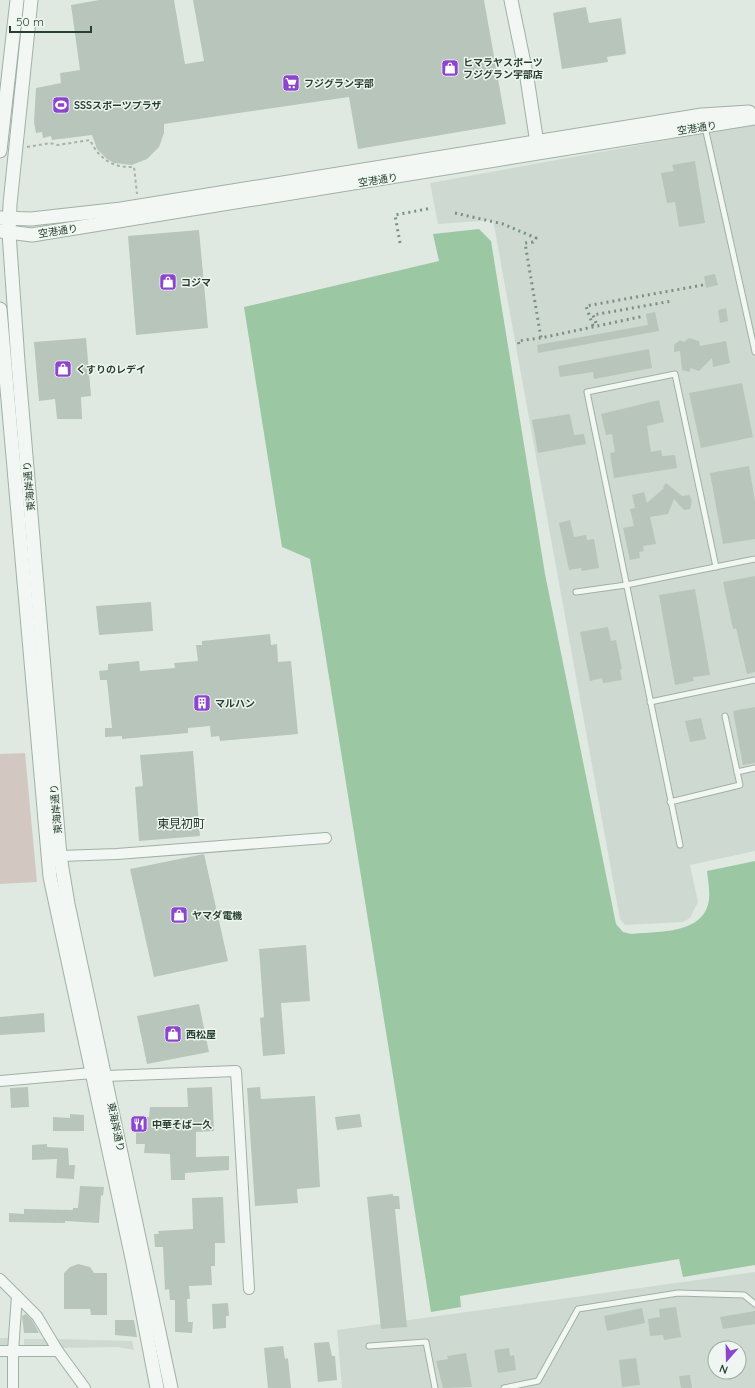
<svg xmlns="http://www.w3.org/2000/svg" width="755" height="1388" viewBox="0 0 755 1388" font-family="Quicksand,'Noto Sans JP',sans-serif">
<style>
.built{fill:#cedad1;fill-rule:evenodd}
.green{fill:#d2c8c1}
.water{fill:#9bc8a3}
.building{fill:#b7c5bb}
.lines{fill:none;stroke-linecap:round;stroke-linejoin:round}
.service-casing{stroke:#a1b0a5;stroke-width:7}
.minor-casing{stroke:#a1b0a5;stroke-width:12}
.tertiary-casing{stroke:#a1b0a5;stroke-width:15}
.path{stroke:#a5b1aa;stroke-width:2;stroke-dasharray:3 3;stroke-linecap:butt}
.service{stroke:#f2f7f4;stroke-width:5}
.minor{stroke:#f2f7f4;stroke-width:10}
.tertiary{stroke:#f2f7f4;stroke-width:13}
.rail{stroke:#799280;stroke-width:3;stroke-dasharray:2 4;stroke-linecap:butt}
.labels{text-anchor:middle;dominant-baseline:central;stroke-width:3;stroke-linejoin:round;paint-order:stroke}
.poi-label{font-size:10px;font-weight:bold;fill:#284030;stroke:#eff6f1;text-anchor:start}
.street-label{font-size:10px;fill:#284030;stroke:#eff6f1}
.quarter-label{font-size:12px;fill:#1b3022;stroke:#eff6f1}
</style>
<rect width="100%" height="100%" fill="#dfe9e2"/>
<!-- built -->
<g class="built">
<polygon points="755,124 755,851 690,865 698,902 690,918 683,922 625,925 620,919 493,220 438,224 430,183"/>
<path d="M755,1272V1388H342L337,1330ZM715,1348H739V1372H715Z"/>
<polygon points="0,1338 9,1338 10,1348 0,1348"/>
<polygon points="24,1339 45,1339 50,1347 24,1347"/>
<polygon points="58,1339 132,1341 134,1350 117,1347 62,1348"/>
</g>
<!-- green -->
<g class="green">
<polygon points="22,0 26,0 13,110 9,110"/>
<polygon points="25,753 37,882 0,884 0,754"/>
</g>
<!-- water -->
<path class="water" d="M479,229L491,241L545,574L616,924L623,932L631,934C658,931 705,935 709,899C710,891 708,880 707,871L755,861V1265L683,1277L679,1259L460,1296L461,1307L431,1312L310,559L282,547L244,307L439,261L433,234Z"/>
<!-- building -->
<g class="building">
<polygon points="99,0 174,0 185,64 204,61 193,0 484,0 506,124 358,149 349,97 164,124 164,133 159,147 147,159 132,165 114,163 107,159 97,149 92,135 52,140 51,136 43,138 42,132 36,133 34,122 36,88 61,83 60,73 80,70 71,5"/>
<polygon points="586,7 589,23 621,18 626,54 607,57 608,62 562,69 553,13"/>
<polygon points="695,161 705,223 679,227 675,202 667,203 661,173 674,171 672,165"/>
<polygon points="199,230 208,328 136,335 128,236"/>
<polygon points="715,274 718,285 706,288 704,276"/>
<polygon points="726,308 728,321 720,323 718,310"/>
<polygon points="655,312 659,331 538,353 537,345 648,325 646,314"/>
<polygon points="86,338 91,396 81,397 82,419 57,419 55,399 39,401 34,342"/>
<polygon points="689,338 699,341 700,346 726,341 730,363 713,367 712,358 699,371 691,368 689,372 682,370 680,351 674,352 674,345 680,340 684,342"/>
<polygon points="649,349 652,368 594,379 593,372 560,377 558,366"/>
<polygon points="742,383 753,437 701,448 689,393"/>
<polygon points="659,400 664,422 647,426 651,452 661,450 662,456 675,455 677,468 614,478 610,453 615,452 612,434 606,435 601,414"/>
<polygon points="570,414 574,435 584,434 586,444 538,453 532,420"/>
<polygon points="749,466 755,501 755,539 723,544 710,473"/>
<polygon points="666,483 682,496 689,495 692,500 690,509 684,510 674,499 668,514 650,517 656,544 643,546 644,551 639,552 640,558 630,560 623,528 634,526 630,509 635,508 632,495 644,492 647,503 664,488 663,487"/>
<polygon points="570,520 574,537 586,535 587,540 594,539 599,568 582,571 581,568 569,570 559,523"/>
<polygon points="755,576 755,672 747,674 736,628 733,629 723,582"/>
<polygon points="695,589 710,675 693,677 694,681 675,685 659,595"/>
<polygon points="151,602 153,631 99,635 96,606"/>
<polygon points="608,627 611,641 616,640 622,669 620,670 622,680 603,683 602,678 590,681 580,632"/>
<polygon points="270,634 271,645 277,644 278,662 291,661 298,734 220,741 219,736 211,737 210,726 188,728 188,733 122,739 122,736 105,737 105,728 112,728 107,680 100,680 99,671 108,670 108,664 139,661 140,671 175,668 174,663 198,661 196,645 202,645 202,641"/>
<polygon points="755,707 755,763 743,765 733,711"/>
<polygon points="701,718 706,739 690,742 685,721"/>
<polygon points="193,751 200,836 139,841 135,787 143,786 140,755"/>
<polygon points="204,854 228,961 154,977 130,869"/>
<polygon points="306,945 310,1001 281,1003 285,1054 263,1056 260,1018 264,1017 259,949"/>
<polygon points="199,1004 209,1052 147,1064 137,1016"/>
<polygon points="44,1013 45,1032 0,1035 0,1017"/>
<polygon points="28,1087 29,1107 11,1108 10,1088"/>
<polygon points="212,1087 214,1131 196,1132 196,1157 229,1156 229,1170 185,1173 185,1180 171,1180 170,1154 144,1153 145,1144 136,1144 136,1132 133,1132 134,1116 149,1117 150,1107 188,1107 187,1088"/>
<polygon points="260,1087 261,1099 315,1096 320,1187 297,1189 298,1203 255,1206 247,1088"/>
<polygon points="70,1114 84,1115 84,1131 53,1131 53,1117 70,1118"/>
<polygon points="360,1114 362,1127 337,1130 335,1117"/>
<polygon points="47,1144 47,1147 68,1148 69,1165 75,1165 74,1179 56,1178 57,1159 32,1160 32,1145"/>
<polygon points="80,1186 104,1187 103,1196 101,1195 99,1223 65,1221 65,1223 9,1222 9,1213 24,1214 24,1209 73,1210 73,1208 78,1208"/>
<polygon points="393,1194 393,1196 399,1196 400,1209 395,1209 407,1327 381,1329 367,1197"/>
<polygon points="223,1197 225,1243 215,1243 215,1266 211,1266 212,1285 189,1286 190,1299 187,1299 188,1322 193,1322 192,1333 175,1332 175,1300 170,1300 169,1289 165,1290 163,1247 155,1247 154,1234 159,1234 158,1231 193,1229 192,1198"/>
<polygon points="78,1264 90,1267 94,1273 107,1273 107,1315 91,1315 90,1309 64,1309 64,1273 70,1267"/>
<polygon points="228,1303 229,1316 226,1316 226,1328 213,1329 212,1304"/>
<polygon points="676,1307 681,1337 664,1340 663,1335 650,1336 648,1319 660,1317 659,1309"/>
<polygon points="642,1308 645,1323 607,1331 604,1316"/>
<polygon points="755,1311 755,1324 723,1329 720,1317"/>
<polygon points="26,1314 32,1320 39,1333 24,1333 22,1316"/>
<polygon points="115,1320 134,1320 137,1337 115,1335"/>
<polygon points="329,1342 332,1356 335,1356 337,1380 318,1382 314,1343"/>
<polygon points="283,1346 285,1359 288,1358 291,1388 268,1388 264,1348"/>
<polygon points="509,1348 510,1356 514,1355 516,1370 498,1373 494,1350"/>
<polygon points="466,1353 472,1387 443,1388 436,1361 448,1359 447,1356"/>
<polygon points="636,1358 640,1385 622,1387 619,1360"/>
<polygon points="690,1375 692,1388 681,1388 679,1376"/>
</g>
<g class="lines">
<defs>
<g id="service">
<polyline points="705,127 755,352"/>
<polyline points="576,592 626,585 755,559"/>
<polyline points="650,702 755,680"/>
<polyline points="737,772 755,768"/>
<polyline points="670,802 740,785 725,716"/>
<polyline points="680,845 587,392 675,374 716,567"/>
<polyline points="369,1346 426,1342 435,1388"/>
<polyline points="504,1388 538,1381 578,1309 678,1293 744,1295 755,1304"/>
</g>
<g id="minor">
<polyline points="60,856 117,854 326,838"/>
<polyline points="0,1081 92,1073 106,1076 236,1071 249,1289"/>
<polyline points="0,1279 37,1316 58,1351 85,1388"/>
<polyline points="0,1351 58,1351"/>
<polyline points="13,1388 13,1351 17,1296"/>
</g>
<g id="tertiary">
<polyline points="31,0 10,204 9,233 18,362 60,856 68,904 171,1388"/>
<polyline points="511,0 527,78 538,150"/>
<polyline points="0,151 17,0"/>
<polyline points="0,218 31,219 121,209 702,115 749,112"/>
<polyline points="0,231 32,235 755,118"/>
<polyline points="0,309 50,877 133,1263 157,1388"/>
</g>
</defs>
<!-- service casing -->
<use href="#service" class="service-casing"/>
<!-- minor casing -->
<use href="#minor" class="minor-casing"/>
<!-- tertiary casing -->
<use href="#tertiary" class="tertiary-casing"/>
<!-- path -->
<path class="path" d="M27,147L50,143L58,145L90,140C99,159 113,168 134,167L137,194"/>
<!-- service -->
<use href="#service" class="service"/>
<!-- minor -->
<use href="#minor" class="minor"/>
<!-- tertiary -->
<use href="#tertiary" class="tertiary"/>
<!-- rail -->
<g class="rail">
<polyline points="455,213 503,224 536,238 533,242 525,243 541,338"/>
<polyline points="400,243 395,215 432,208"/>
<polyline points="596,323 593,315 672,301"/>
<polyline points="593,326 586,306 703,285"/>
<polyline points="519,344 518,341 541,338 644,316"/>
</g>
</g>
<!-- icons -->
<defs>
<symbol id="shop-square" viewBox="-11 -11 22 22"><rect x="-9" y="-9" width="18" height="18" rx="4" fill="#8c45cd" stroke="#eff6f1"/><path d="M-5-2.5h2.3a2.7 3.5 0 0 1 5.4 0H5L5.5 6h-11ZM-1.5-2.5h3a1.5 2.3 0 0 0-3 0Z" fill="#fff"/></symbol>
<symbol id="supermarket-square" viewBox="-11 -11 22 22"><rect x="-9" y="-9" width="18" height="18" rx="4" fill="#8c45cd" stroke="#eff6f1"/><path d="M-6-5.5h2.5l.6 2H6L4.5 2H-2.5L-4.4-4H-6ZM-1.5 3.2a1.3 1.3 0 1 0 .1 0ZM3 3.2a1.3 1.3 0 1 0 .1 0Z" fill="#fff"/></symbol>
<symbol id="stadium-square" viewBox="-11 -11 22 22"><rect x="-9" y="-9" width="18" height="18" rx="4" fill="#8c45cd" stroke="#eff6f1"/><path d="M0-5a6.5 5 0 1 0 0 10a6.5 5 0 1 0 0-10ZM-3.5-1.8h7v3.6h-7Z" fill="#fff"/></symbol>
<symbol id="building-square" viewBox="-11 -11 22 22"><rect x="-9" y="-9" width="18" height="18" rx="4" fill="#8c45cd" stroke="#eff6f1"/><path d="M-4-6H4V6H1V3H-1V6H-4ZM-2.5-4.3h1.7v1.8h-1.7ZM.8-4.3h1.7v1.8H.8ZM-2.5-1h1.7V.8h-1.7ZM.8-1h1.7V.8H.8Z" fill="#fff"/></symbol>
<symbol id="restaurant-square" viewBox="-11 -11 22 22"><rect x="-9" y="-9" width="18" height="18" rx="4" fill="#8c45cd" stroke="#eff6f1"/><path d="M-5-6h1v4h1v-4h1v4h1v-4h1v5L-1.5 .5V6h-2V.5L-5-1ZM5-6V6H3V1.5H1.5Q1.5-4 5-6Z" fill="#fff"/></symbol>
</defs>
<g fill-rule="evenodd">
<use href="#shop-square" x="440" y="58" width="20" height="20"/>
<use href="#supermarket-square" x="281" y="73" width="20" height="20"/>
<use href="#stadium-square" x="51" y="95" width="20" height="20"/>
<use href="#shop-square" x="158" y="272" width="20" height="20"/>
<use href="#shop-square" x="53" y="359" width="20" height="20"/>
<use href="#building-square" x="192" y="693" width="20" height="20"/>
<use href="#shop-square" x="169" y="905" width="20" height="20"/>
<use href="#shop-square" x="163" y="1024" width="20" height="20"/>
<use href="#restaurant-square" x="129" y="1114" width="20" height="20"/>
</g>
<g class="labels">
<!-- poi labels -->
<g class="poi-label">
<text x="463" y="62">ヒマラヤスポーツ<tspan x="463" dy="12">フジグラン宇部店</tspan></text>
<text x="304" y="83">フジグラン宇部</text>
<text x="74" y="105">SSSスポーツプラザ</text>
<text x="181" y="282">コジマ</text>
<text x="76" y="369">くすりのレデイ</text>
<text x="215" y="703">マルハン</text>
<text x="192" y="915">ヤマダ電機</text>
<text x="186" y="1034">西松屋</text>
<text x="152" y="1124">中華そば一久</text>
</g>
<!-- street labels -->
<g class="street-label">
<text transform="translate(697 128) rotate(-9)">空港通り</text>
<text transform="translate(378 180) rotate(-9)">空港通り</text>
<text transform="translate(58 231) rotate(-9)">空港通り</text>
<text transform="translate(29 486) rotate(-95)">東海岸通り</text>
<text transform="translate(56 809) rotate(-95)">東海岸通り</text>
<text transform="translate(116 1127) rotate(78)">東海岸通り</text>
</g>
<!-- quarter labels -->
<g class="quarter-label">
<text x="181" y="823">東見初町</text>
</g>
</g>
<!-- north arrow -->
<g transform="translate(727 1360) rotate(200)"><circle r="19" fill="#eff6f1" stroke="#9fada4"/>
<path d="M0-3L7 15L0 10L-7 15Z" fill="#8c45cd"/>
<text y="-6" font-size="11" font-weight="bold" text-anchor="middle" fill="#284030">N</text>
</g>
<!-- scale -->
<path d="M10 26v6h81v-6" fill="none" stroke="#284030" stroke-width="2"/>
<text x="16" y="26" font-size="12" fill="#284030" stroke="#eff6f1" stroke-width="3" paint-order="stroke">50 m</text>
</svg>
